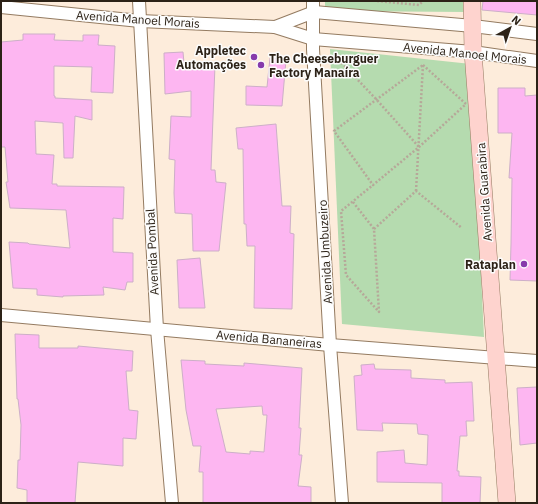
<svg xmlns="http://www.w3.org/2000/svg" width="538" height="504" viewBox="0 0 538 504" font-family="'IBM Plex Sans',sans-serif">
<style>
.green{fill:#b5dbaf}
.building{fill:#fdb6f1;stroke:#cdafc8;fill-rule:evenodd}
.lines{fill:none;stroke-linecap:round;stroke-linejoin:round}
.street-casing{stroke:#947b61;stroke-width:14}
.secondary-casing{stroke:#947b61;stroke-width:18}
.path{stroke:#b6a899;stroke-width:2.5;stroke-dasharray:2 2;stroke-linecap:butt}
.street{stroke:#fff;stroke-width:12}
.secondary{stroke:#fed3ce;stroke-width:17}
.poi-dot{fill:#863bac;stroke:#fcfcfc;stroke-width:1.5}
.labels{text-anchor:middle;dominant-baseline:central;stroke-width:3;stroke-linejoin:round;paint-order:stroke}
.street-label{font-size:12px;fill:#2c2217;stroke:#fcfcfc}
.poi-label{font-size:12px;font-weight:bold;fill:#2c2217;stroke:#fcfcfc;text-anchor:end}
</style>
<rect width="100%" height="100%" fill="#fdecdb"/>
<!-- green -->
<g class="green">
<polygon points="325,1 468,1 468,12 325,11"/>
<polygon points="330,49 471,64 484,337 342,324"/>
</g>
<!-- building -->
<g class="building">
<polygon points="483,1 537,1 537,15 482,10"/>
<polygon points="23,34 55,34 54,40 83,41 83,35 99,35 98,45 115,46 113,93 91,92 92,67 54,66 54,96 55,96 55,98 92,100 92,120 75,116 73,158 64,158 63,123 35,121 36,154 54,155 52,184 57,184 57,186 124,187 123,219 113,218 113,252 133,253 133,282 127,282 125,290 103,287 104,295 63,296 63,297 37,295 37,289 13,288 9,242 28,243 29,244 70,248 66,210 10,208 6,182 8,182 5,147 1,147 1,42 23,40"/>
<polygon points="183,52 184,63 215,65 211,170 215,170 216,182 226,183 219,251 193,251 192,214 175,213 174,193 175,160 169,159 171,116 191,117 191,91 165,94 164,53"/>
<polygon points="270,58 286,60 282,106 246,105 246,86 267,87"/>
<polygon points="498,88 525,88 525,96 537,95 537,281 510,280 511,244 512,178 509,178 512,133 498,133"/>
<polygon points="276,124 282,206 291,206 290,233 294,234 292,309 254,308 255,246 247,246 246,224 244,224 243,149 238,149 236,128"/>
<polygon points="200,258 205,308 179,308 177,260"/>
<polygon points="15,334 39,335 39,348 78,348 78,346 133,351 132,371 126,371 129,410 138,411 136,439 123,438 123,466 78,462 75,503 27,503 27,490 17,488 18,460 20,460 21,425 18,399 17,399"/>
<path d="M181,360L205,361V364L244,366V363L302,368L299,428H301L299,455H302L298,486L311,487V503H203V472H199L201,446H193L186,410ZM262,406L263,415H267L264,452L250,451V454L226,452L216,409Z"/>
<polygon points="374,364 375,369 411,370 411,378 445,380 445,383 472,382 474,421 466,421 467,436 460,436 457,471 459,471 459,476 481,477 480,503 442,503 442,483 377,482 377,452 404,450 405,463 427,465 428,435 418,434 417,424 382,423 383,431 357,430 354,376 362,375 361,365"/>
<polygon points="537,387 537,443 520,445 517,388"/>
</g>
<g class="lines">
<defs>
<g id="street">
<polyline points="139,1 157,329 172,503"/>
<polyline points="313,1 313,49 330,345 342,503"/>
<polyline points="1,7 140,21 275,27 313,39 473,52 537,61"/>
<polyline points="275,27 314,12 473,26 537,34"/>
<polyline points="1,315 330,345 537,361"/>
</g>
<polyline id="secondary" points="472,1 473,52 507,503"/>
</defs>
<!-- street casing -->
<use href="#street" class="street-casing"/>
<!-- secondary casing -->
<use href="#secondary" class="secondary-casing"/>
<!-- path -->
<g class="path">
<polyline points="377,1 419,5 423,1"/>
<polyline points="337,53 336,57 376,99 419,147"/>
<polygon points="423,65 466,104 419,147 373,185 334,131"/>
<polyline points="416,191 423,65"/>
<polyline points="353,202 374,229 379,312 346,275 341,211 373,185"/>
<polyline points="374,229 416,191 462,228"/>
</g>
<!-- street -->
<use href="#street" class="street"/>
<!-- secondary -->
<use href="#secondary" class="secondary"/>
</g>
<!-- markers -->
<g class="poi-dot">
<circle cx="254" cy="57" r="4"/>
<circle cx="261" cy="65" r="4"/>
<circle cx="524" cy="264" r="4"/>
</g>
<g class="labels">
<!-- street labels -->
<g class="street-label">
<text transform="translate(138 19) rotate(4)">Avenida Manoel Morais</text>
<text transform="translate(465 53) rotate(6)">Avenida Manoel Morais</text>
<text transform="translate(484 192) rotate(-94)">Avenida Guarabira</text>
<text transform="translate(152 252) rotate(-93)">Avenida Pombal</text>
<text transform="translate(325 252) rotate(-93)">Avenida Umbuzeiro</text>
<text transform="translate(269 339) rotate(5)">Avenida Bananeiras</text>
</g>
<!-- poi labels -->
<g class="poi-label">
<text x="246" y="50">Appletec<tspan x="246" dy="14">Automações</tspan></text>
<text x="269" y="58" text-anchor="start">The Cheeseburguer<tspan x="269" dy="14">Factory Manaíra</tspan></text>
<text x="516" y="264">Rataplan</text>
</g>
</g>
<!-- border -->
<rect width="538" height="504" fill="none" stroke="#2c2217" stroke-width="4"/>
<!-- north arrow -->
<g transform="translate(510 28) rotate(40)" stroke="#fcfcfc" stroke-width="3" paint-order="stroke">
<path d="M0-3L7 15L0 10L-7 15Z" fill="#2c2217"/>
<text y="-6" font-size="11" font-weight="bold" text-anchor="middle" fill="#2c2217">N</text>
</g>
</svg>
